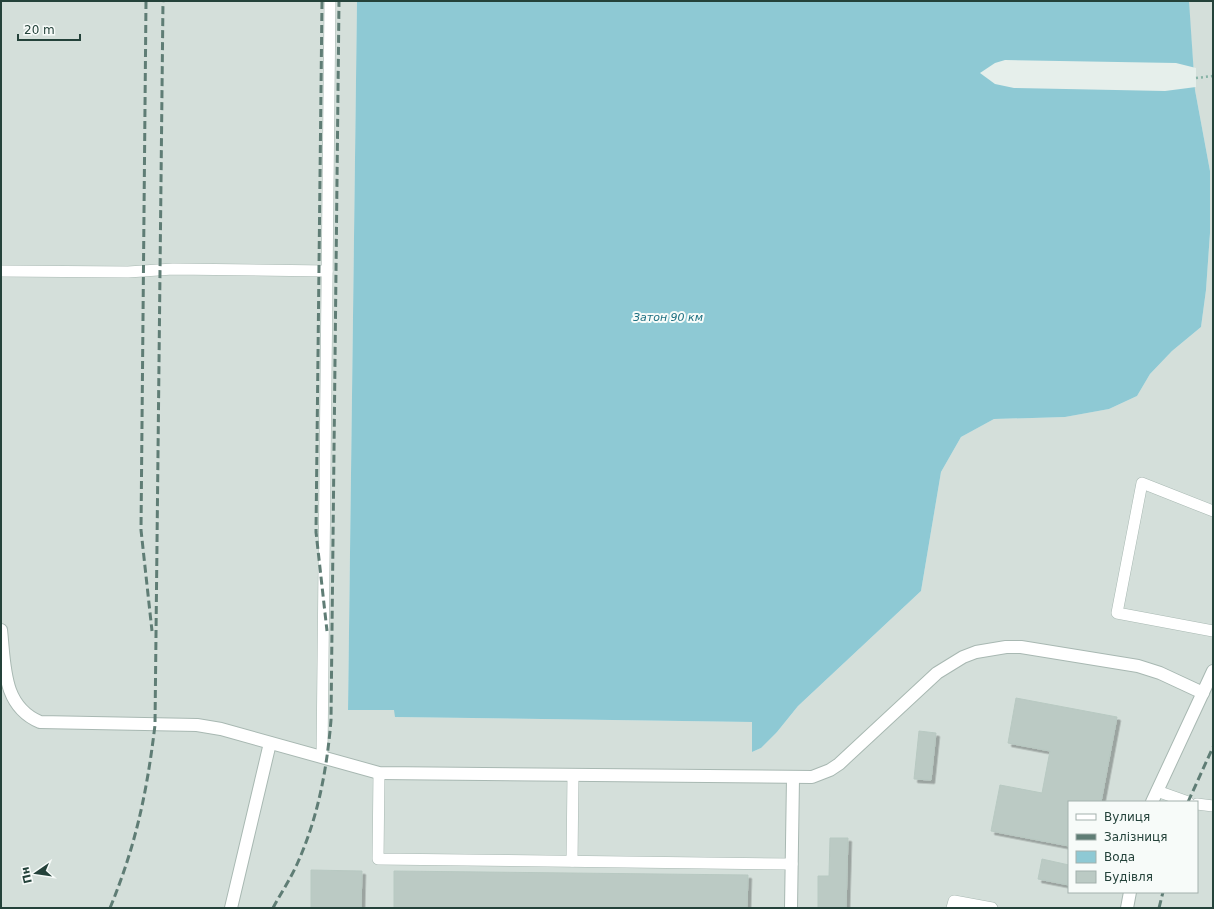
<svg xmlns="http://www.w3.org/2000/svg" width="1214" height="909" viewBox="0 0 1214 909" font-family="'DejaVu Sans',sans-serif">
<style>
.built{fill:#d4dfda;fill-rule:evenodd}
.water{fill:#8ec9d4}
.pier{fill:#e6efeb}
.building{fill:#bbcac4;stroke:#b8c9c2;filter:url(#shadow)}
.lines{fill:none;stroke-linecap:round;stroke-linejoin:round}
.lane-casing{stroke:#a8b8b2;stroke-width:12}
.street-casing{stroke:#a8b8b2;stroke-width:14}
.path{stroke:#86b3a5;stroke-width:2.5;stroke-dasharray:2 3;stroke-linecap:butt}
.lane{stroke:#fff;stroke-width:11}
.street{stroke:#fff;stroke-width:12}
.rail{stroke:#5f7d75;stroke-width:3;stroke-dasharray:8 4;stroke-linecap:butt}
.labels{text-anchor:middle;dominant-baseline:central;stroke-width:4;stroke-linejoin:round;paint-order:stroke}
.water-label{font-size:11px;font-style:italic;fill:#1c6f80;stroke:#f7fbf9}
</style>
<defs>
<filter id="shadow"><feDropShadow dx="3.5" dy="3.5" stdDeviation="0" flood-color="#0004"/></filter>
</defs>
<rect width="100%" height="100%" fill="#e6efeb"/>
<!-- built -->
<path class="built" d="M1,1H357L348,710H395V717L753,722L752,752L761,748L777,732L798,706L921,591L941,472L961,437L994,419L1065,417L1109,409L1137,396L1150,374L1172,351L1201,327L1206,290L1210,233V171L1195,90L1189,9V1H1213V908H1ZM1069,802H1197V892H1069Z"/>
<!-- water -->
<polygon class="water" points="357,1 1189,1 1195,90 1210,171 1210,233 1206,290 1201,327 1172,351 1150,374 1137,396 1109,409 1065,417 994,419 961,437 941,472 921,591 798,706 777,732 761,748 752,752 752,722 395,717 394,710 348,710"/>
<!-- pier -->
<polygon class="pier" points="1005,60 1176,63 1196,68 1196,87 1165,91 1014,88 995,84 980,73 995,63"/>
<!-- building -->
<g class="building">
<polygon points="1016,698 1117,717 1101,802 1069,802 1069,846 991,831 1000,785 1042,793 1050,751 1008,743"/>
<polygon points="919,731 936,733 931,780 914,779"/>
<polygon points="830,838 848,838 846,908 818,908 818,876 829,876"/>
<polygon points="1042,859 1069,865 1069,885 1038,879"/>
<polygon points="311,870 362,871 361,908 311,908"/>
<polygon points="394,871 748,875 747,908 394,908"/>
</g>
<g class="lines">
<defs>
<g id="lane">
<polyline points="1,271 128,272 173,269 327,271"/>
<polyline points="1213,511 1142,483 1117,613 1213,631"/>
<polyline points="322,757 330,1"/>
<polyline points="379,773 378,859 792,864"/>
<polyline points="1157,791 1188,802"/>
<polyline points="1197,804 1213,806"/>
<polyline points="572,861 573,775"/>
<polyline points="952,908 954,901 992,908"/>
</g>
<g id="street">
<path d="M1,630C5,665 2,706 40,722L197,725L221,729L379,773L812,777L830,770L839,764L937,673L963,657L976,652L1006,647H1021L1138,666L1160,673L1203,693"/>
<polyline points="1152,802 1213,671"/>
<polyline points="231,908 270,743"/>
<polyline points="791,908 793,778"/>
<polyline points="1127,908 1130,892"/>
</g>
</defs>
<!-- lane casing -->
<use href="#lane" class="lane-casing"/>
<!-- street casing -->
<use href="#street" class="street-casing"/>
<!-- path -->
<polyline class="path" points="1196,78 1213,76"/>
<!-- lane -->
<use href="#lane" class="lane"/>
<!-- street -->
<use href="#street" class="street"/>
<!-- rail -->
<g class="rail">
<polyline points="146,1 141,530 152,631"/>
<polyline points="322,1 316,532 327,631"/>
<polyline points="1188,802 1213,747"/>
<path d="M110,908C136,845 147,792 155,725L163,1"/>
<path d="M273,908C281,893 291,878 298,862C318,817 327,769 331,720L339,1"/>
<polyline points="1159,908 1163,892"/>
</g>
</g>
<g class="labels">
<!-- water labels -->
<g class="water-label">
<text x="668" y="317">Затон 90 км</text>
</g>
</g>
<!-- border -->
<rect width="1214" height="909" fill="none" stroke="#24423a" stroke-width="4"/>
<!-- legend -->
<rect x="1068" y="801" width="130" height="92" fill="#f7fbf9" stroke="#a3b1ad"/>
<rect x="1076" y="814" width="20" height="6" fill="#ffffff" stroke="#a3b1ad"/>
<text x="1104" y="821" font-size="12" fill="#24423a">Вулиця</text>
<rect x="1076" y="834" width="20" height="6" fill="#5f7d75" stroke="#a3b1ad"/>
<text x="1104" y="841" font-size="12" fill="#24423a">Залізниця</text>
<rect x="1076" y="851" width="20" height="12" fill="#8ec9d4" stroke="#a3b1ad"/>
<text x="1104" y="861" font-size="12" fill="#24423a">Вода</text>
<rect x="1076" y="871" width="20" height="12" fill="#bbcac4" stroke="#a3b1ad"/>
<text x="1104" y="881" font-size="12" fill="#24423a">Будівля</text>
<!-- north arrow -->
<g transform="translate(36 873) rotate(257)" stroke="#f7fbf9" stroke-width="3" paint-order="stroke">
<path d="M0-3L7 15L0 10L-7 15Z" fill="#24423a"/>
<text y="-6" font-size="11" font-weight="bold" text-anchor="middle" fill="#24423a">Пн</text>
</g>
<!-- scale -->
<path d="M18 34v6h62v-6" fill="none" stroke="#24423a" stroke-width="2"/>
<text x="24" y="34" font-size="12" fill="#24423a" stroke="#f7fbf9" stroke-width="3" paint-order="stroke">20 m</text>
</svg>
